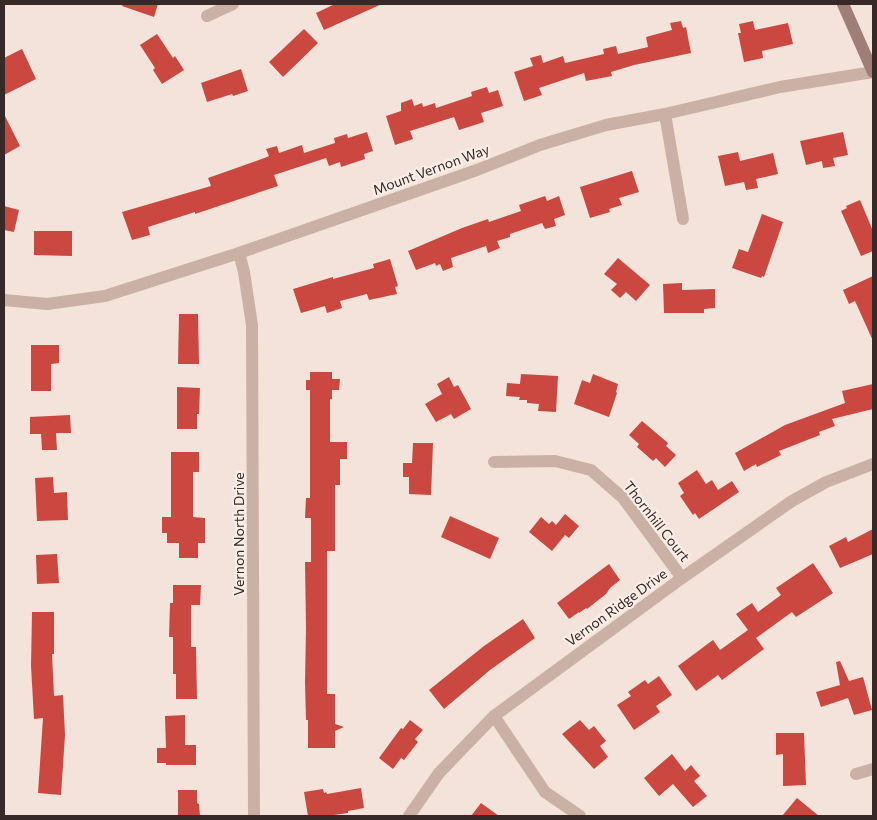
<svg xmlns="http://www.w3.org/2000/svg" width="877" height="820" viewBox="0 0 877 820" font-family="Commissioner,sans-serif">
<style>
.building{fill:#cb4840}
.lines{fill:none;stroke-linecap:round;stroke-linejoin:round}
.street{stroke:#cbb0a6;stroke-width:12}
.secondary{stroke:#9f7e77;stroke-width:12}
.labels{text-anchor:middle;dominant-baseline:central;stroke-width:4.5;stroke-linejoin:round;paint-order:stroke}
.street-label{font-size:14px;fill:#372927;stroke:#faeee7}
</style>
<rect width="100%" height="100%" fill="#f3e3da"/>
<!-- building -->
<g class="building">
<polygon points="123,4 158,4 154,17 122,6"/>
<polygon points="335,4 382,4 324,30 316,13"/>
<polygon points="681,21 683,28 686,27 691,53 634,65 611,72 612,76 586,81 584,73 539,88 542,95 524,101 514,72 533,66 530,58 541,55 543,63 563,56 565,63 604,54 603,49 616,46 618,54 648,47 646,37 672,30 670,23"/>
<polygon points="753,21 755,30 788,23 793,44 762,51 763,58 744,62 738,33 741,33 739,24"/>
<polygon points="304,29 318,43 283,77 269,62"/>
<polygon points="157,34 173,58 175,56 184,70 162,84 153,70 155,68 140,45"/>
<polygon points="22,49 36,79 4,95 4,58"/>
<polygon points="241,69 248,91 233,96 232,94 207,102 201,83"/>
<polygon points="487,87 489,93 498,90 503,106 481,113 484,122 459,130 454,117 410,131 413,139 395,145 386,116 401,111 401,103 412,99 414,106 422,103 423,107 435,103 436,108 472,96 471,92"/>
<polygon points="4,114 20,146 4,155"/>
<polygon points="367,132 373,151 364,154 365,159 341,167 340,162 329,166 326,158 274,175 278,186 195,214 195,212 148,227 150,235 132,240 122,212 211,186 208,178 267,157 269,156 266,149 277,146 279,153 302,145 304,153 335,143 334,138 347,134 348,138"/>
<polygon points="843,132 848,155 833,158 835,166 823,168 822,161 806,165 800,141"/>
<polygon points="738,152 740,161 773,153 778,174 756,179 758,188 746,190 744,182 725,186 718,156"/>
<polygon points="632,171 639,192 619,198 622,205 609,209 610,212 590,218 580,187"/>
<polygon points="545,196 547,201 559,196 565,215 554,219 556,226 545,229 542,223 510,234 510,237 497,241 500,248 488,253 486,246 451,258 453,267 443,271 440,264 436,266 435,263 416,270 408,251 462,228 488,219 489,222 521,211 519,205"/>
<polygon points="860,200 873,231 873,251 861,256 841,211 847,208 846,206"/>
<polygon points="4,206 19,210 14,232 4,230"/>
<polygon points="762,214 783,222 764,277 762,276 761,278 732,268 739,249 748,252"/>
<polygon points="34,231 72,231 72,256 34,255"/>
<polygon points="618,258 650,285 636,301 626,292 620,298 611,290 617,284 604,274"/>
<polygon points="390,259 398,286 395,287 397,294 369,300 367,294 340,301 342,308 327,313 325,306 301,313 293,289 333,277 333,279 374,268 373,264"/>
<polygon points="873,276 873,341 855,301 849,304 843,290"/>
<polygon points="682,283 682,290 715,289 715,308 704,309 704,313 664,313 663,284"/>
<polygon points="179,314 198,314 199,364 178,364"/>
<polygon points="31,345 59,345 59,363 51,364 51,391 31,391"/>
<polygon points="310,372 332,372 332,379 340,379 339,390 332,390 332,399 330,399 330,442 347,442 347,459 340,459 340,485 335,485 335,551 327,551 327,694 335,694 335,724 344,727 335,731 335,748 308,748 308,720 306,720 305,683 306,628 305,562 311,562 311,518 305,518 306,498 310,498 310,390 306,390 306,380 310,380"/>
<polygon points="521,374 558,376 556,412 538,411 539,404 527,403 527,400 519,400 520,397 506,396 507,383 520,384"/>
<polygon points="593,374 618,384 616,392 617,393 609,417 574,404 582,380 590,383"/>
<polygon points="449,377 454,387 458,385 471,409 454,419 451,414 436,422 425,404 442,394 437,384"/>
<polygon points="873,384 873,409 832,419 835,426 819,432 820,435 779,451 781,455 757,467 756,464 744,471 735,453 785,425 845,403 842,391"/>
<polygon points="177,387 200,388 199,414 197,414 197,429 177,429"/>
<polygon points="70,415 71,433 56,433 57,450 42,450 41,434 30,434 30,417"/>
<polygon points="642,421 668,443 666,446 676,455 665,467 656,458 653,461 637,447 639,444 629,435"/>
<polygon points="413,443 433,443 431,495 409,494 409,477 403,477 403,463 412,463"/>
<polygon points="171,452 199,452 199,472 193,472 193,517 205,518 205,543 198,543 198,558 179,558 179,543 167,543 167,533 162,533 162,517 171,517"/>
<polygon points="697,470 706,484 712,480 718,490 732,481 739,492 699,519 695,513 693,515 680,496 684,493 678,483"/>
<polygon points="53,477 54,493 67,492 68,520 37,521 35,478"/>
<polygon points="565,514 579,526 569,538 565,535 552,551 529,532 541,517 549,524 552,521 556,525"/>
<polygon points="450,516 499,538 490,559 441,537"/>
<polygon points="873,529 873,554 840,568 829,546 846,537 848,542"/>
<polygon points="57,554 59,583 37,584 36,555"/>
<polygon points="813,563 833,593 796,617 792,612 756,638 764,649 722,680 718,675 696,691 678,666 713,640 720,650 748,630 736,614 752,603 758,612 781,595 776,588"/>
<polygon points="609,564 620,580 610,588 606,594 587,609 586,608 579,613 579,612 569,619 557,603"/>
<polygon points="173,585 201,585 200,605 191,605 191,647 196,647 197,699 176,699 176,674 173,674 173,637 169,637 170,603 173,603"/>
<polygon points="32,612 54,612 54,654 52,654 54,696 63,695 65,735 61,795 38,793 43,718 34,719 31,666"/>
<polygon points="523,619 535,638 490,670 444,709 429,690 484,646"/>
<polygon points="840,661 849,681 863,677 872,710 854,715 848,698 821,707 816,692 840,685 836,662"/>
<polygon points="659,676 672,695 656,706 660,712 634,730 617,705 631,696 628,692 645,680 648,684"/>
<polygon points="185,715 185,745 196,745 196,765 166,765 166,763 157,763 157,748 166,748 165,716"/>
<polygon points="410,720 423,730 415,739 418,742 404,760 401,758 393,769 379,758 401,728 403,729"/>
<polygon points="580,720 589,730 594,726 606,741 600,746 608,757 594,769 562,734"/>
<polygon points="776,733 804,733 806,785 783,786 783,754 776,755"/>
<polygon points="672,754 685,771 691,765 700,776 694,781 707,796 693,807 673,784 659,796 644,778"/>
<polygon points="361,788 364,808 348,811 348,813 327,816 308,816 304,792 323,789 324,793 326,792 327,794"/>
<polygon points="178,790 197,790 197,803 199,804 200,816 178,816"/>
<polygon points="797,798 819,816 782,816"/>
<polygon points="481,803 499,816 471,816"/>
</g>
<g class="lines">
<!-- street -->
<g class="street">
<polyline points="207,16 233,4"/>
<polyline points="665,114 683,219"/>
<polyline points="239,253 244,272 252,325 254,816"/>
<polyline points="4,300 47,304 105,296 239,253 477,170 540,145 606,125 665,114 780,87 873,72"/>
<polyline points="494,462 555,461 591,470 623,498 682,578"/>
<polyline points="494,716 545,792 580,816"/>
<polyline points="856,774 873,769"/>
<polyline points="409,816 439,773 494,716 682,578 792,501 826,482 873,464"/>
</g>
<!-- secondary -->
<polyline class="secondary" points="843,4 873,72"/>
</g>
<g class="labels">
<!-- street labels -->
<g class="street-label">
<text transform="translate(431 169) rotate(-20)">Mount Vernon Way</text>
<text transform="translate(657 521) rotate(52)">Thornhill Court</text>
<text transform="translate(238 534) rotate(-90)">Vernon North Drive</text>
<text transform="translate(616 607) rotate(-36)">Vernon Ridge Drive</text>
</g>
</g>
<!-- border -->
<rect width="877" height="820" fill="none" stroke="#372927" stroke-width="10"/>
</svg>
